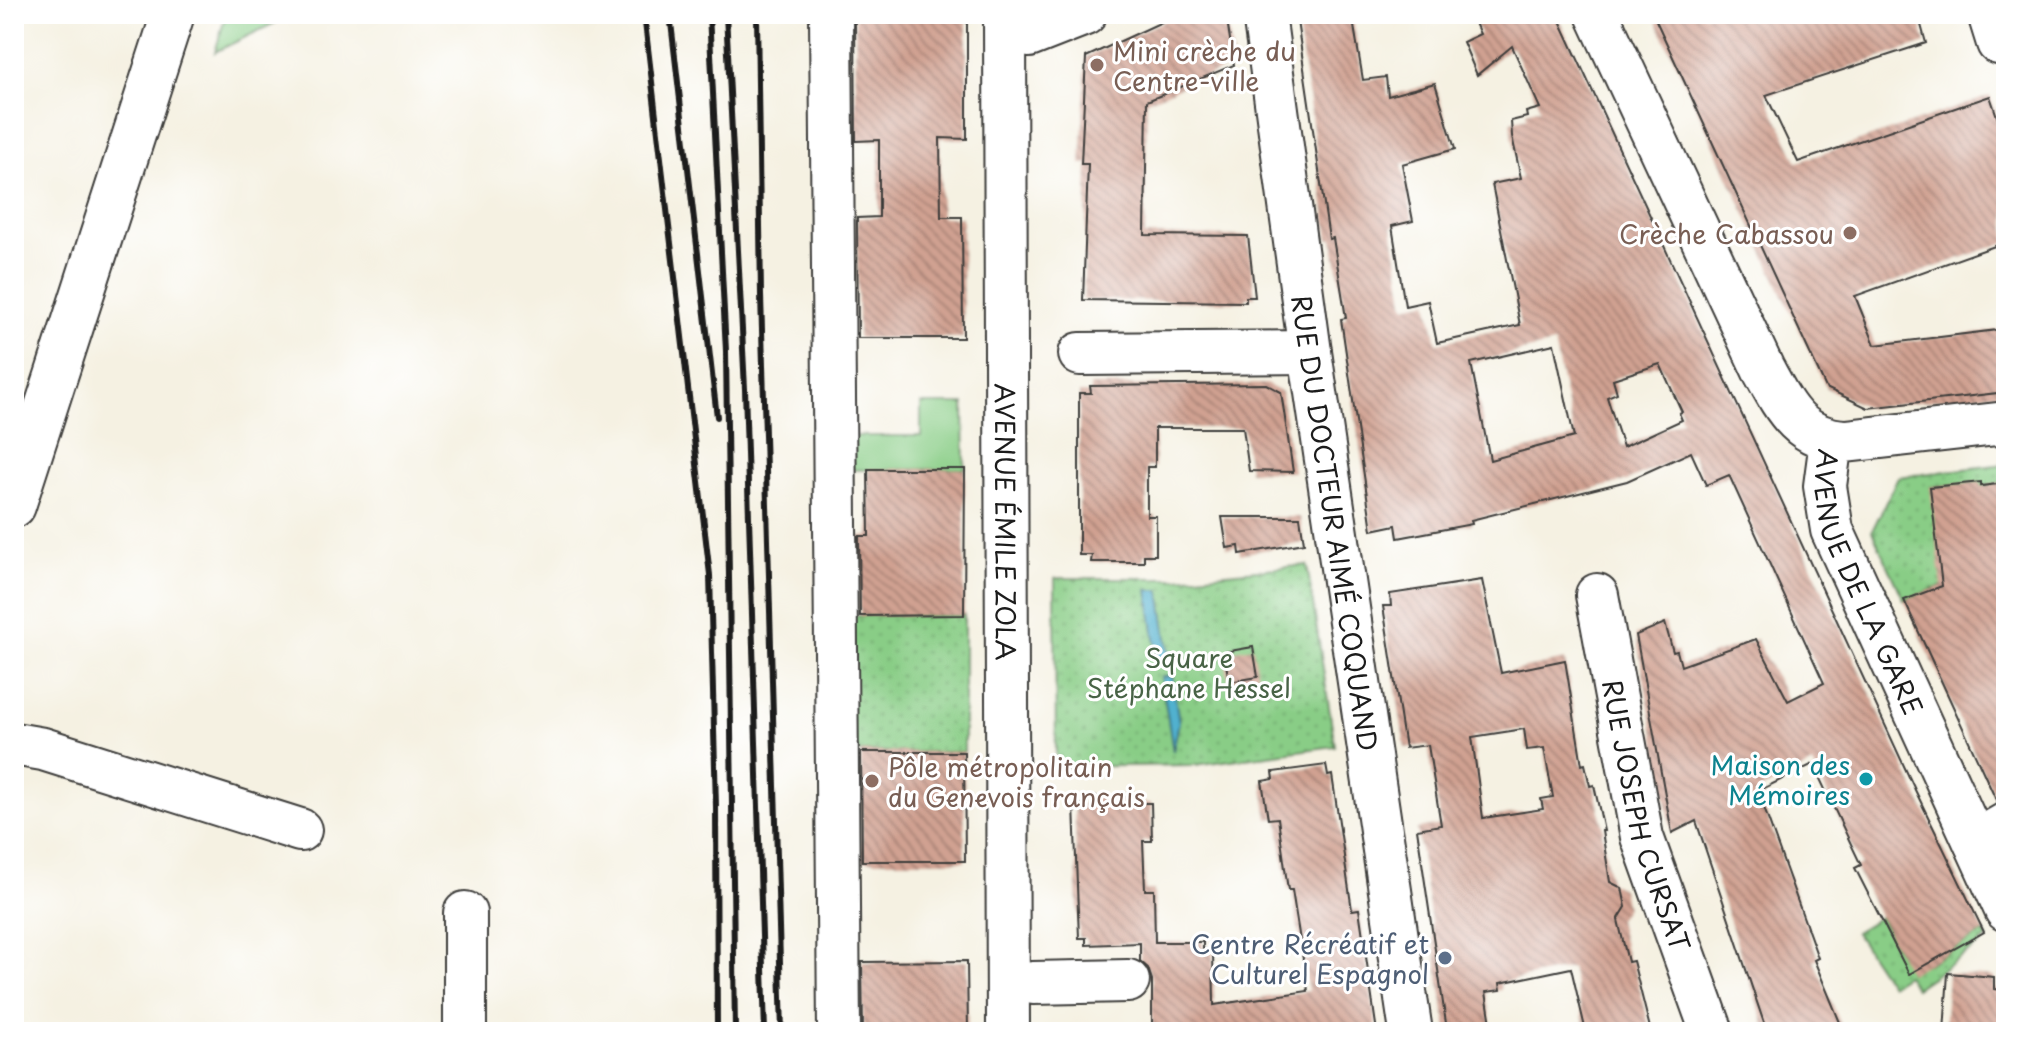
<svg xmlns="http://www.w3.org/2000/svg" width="2020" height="1046" viewBox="0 0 2020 1046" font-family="'Playpen Sans',sans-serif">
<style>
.grass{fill:#89cd86;stroke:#527451;stroke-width:2}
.park{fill:url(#park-dots);stroke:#527451;stroke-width:2}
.water{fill:#51b1cf;stroke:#366676;stroke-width:2}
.building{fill:url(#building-back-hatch);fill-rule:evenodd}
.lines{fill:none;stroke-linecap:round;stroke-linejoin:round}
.minor-casing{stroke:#3d3c3a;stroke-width:46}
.minor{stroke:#fff;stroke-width:42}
.rail{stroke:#1c1c1c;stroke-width:6}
.education-dot{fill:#8d6e63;stroke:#fff;stroke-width:3}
.culture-dot{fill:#0f9aa8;stroke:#fff;stroke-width:3}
.service-dot{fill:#5c6f8a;stroke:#fff;stroke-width:3}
.labels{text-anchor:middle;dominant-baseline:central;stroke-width:6;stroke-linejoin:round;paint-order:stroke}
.education-label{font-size:26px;fill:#785e54;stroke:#fff;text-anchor:start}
.street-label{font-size:26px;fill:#1c1c1c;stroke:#fff}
.park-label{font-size:26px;fill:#486346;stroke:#fff}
.culture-label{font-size:26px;fill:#0d838f;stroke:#fff;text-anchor:end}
.service-label{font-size:26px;fill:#4e5e75;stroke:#fff;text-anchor:end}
</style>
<defs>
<pattern id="park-dots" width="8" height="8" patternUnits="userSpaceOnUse" patternTransform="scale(2)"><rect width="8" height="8" fill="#89cd86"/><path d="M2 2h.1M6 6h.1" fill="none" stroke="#76af73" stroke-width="1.8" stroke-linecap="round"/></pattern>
<pattern id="building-back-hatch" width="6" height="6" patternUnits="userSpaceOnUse" patternTransform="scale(2)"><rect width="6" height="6" fill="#d0a191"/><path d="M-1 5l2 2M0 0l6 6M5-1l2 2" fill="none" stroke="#a88276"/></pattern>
</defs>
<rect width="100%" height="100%" fill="#fff"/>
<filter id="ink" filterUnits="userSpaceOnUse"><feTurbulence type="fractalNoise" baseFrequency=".0125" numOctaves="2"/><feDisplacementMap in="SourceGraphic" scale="16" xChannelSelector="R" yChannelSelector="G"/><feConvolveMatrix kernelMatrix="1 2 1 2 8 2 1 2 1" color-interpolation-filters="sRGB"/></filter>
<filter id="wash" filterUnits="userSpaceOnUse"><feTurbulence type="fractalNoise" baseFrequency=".006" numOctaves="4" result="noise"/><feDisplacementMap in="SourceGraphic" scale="32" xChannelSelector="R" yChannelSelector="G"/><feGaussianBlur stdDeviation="1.8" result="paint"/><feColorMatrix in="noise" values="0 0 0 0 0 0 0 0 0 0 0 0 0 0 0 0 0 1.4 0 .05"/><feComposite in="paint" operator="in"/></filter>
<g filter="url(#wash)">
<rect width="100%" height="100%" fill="#f5f1e2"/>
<!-- grass -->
<g class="grass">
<polygon points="226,14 284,14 277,22 215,52"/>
<polygon points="921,404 964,404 965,469 844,470 844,436 921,436"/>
</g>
<!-- park -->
<g class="park">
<polygon points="2006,464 2006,483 1981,486 1980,482 1931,487 1994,567 1904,600 1872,531 1898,477"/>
<polygon points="1307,565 1335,746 1195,765 1056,767 1055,578 1177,578"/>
<polygon points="964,615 964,752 844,752 843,616"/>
<polygon points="1880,917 1895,946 1927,964 1984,932 1987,939 1915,988 1906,975 1890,985 1855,932"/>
</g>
<!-- water -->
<g class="water">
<polygon points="1148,590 1160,590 1170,658 1158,660"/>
<polygon points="1172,676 1179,722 1173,751 1161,677"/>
</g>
<g id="blocks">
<!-- building -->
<g class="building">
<polygon points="1179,14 1226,14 1234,65 1147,101 1145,235 1248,236 1255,297 1246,297 1246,302 1083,300 1088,164 1081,164 1086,57"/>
<path d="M1296,14H1352L1363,80L1386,77L1388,96L1435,83L1455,149L1402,164L1413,221L1392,226L1405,306L1428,301L1437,343L1520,325L1492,184L1521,178L1512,136L1511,121L1527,117L1526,112L1540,108L1512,46L1477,75L1463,42L1480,34L1471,14H1557L1916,792L1984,932L1909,974L1855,868L1861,865L1813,764L1758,791L1818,958L1814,960L1844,1032H1767L1696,821L1672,833L1636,635L1665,623L1673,652L1677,651L1681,666L1756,639L1788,701L1824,683L1729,475L1706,485L1691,452L1627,481L1471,520L1472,524L1398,538L1396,525L1372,530L1341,319L1346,318L1333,238L1329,239ZM1554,344L1574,437L1490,460L1471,363ZM1660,364L1682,412L1679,413L1682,420L1623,447L1607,397L1617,393L1613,379Z"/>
<polygon points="1653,14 1918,14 1926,43 1766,95 1798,162 1990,96 2006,143 2006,242 1855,296 1875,345 2006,329 2006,392 1868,408 1826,388"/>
<polygon points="967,15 967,139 940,138 941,217 962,217 963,338 858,338 857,218 879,217 879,140 856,141 855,17"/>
<polygon points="1266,384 1281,392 1293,472 1249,471 1243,428 1155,428 1155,467 1147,467 1147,516 1156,516 1156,555 1144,555 1144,562 1091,562 1092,555 1079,555 1079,393 1091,393 1090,386"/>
<polygon points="868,469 965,469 964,615 860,616 859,536 869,536"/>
<polygon points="1981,482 1981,486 2006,483 2006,800 1997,802 1904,600 1942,586 1930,487"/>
<polygon points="1222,517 1300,517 1304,543 1240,554 1239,546 1227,548"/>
<path d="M1482,580L1501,673L1565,660L1582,765L1585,764L1590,786L1594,785L1604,831H1602L1610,882L1622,888L1626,907L1618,920L1628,962L1633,961L1651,1032H1586L1571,968L1500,983L1501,990L1486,992L1491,1024L1447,1030L1417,829L1441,825L1428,745L1405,748L1383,606H1391L1390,594ZM1524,729L1527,750L1544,748L1553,797L1541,799L1543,809L1483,818L1472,737Z"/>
<polygon points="1253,647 1258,677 1229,682 1224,652"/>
<polygon points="861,752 964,752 965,861 862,861"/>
<polygon points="1326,765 1328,776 1332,775 1352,910 1359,909 1377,1032 1152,1032 1152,980 1148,968 1140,961 1140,943 1086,945 1086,938 1079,938 1074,805 1086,804 1086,797 1139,796 1139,803 1151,803 1152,841 1143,841 1145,890 1154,890 1155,942 1203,942 1203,949 1213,950 1214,1005 1308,991 1292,890 1288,890 1278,818 1268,819 1262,781 1274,779 1273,772"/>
<polygon points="967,961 968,1032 863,1032 862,962"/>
<polygon points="1948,973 1994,977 1994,989 2004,990 1999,1032 1944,1032"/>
</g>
</g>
</g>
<g filter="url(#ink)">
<use href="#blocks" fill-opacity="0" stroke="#3d3c3a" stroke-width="2"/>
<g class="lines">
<defs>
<g id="minor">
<polyline points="831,14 839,1032"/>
<path id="s1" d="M1005,14L1008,1032"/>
<path id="s2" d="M1264,14L1310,352L1411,1032"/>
<path d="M1597,14L1763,369C1784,407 1798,439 1846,441L2006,423"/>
<polyline points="1989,14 1998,43"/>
<polyline points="1029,36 1085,14"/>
<polyline points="1080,354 1310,352"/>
<path id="s3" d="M1831,441L1825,486L1832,530L2006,910"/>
<polyline points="14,506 173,14"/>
<path id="s4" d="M1597,595L1642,837L1712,1032"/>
<polyline points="14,744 43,749 300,830"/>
<polyline points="1975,842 2006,824"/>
<polyline points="1033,983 1128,981"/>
<polyline points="465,1032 465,913"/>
</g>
</defs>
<!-- minor casing -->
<use href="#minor" class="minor-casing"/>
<!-- minor -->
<use href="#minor" class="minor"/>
<!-- rail -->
<g class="rail">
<polyline points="644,14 710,575 716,807 717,1032"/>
<polyline points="670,14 717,417"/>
<polyline points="709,14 726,351 735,1032"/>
<polyline points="726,14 745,389 765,1032"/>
<polyline points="757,14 761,295 782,1032"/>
</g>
</g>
</g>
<!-- markers -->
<g class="education-dot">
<circle cx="1097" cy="65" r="8"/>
<circle cx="1850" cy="233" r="8"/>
<circle cx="872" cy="781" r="8"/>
</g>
<circle class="culture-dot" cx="1866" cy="779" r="8"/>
<circle class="service-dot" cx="1445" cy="958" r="8"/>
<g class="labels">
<!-- education labels -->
<g class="education-label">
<text x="1113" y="50">Mini crèche du<tspan x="1113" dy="30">Centre-ville</tspan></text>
<text x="1834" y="233" text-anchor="end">Crèche Cabassou</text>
<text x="888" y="766">Pôle métropolitain<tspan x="888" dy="30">du Genevois français</tspan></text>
</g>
<!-- street labels -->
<g class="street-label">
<text stroke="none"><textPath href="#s1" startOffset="508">AVENUE ÉMILE ZOLA</textPath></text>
<text stroke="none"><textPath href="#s2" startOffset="514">RUE DU DOCTEUR AIMÉ COQUAND</textPath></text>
<text stroke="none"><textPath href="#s3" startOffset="150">AVENUE DE LA GARE</textPath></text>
<text stroke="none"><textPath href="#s4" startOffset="226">RUE JOSEPH CURSAT</textPath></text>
</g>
<!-- park labels -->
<g class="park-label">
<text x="1189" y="657">Square<tspan x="1189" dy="30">Stéphane Hessel</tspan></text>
</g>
<!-- culture labels -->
<g class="culture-label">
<text x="1850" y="764">Maison des<tspan x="1850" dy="30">Mémoires</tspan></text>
</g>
<!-- service labels -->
<g class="service-label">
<text x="1429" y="943">Centre Récréatif et<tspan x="1429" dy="30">Culturel Espagnol</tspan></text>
</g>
</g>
<!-- margin -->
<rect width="2020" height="1046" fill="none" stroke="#fff" stroke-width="48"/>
</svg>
